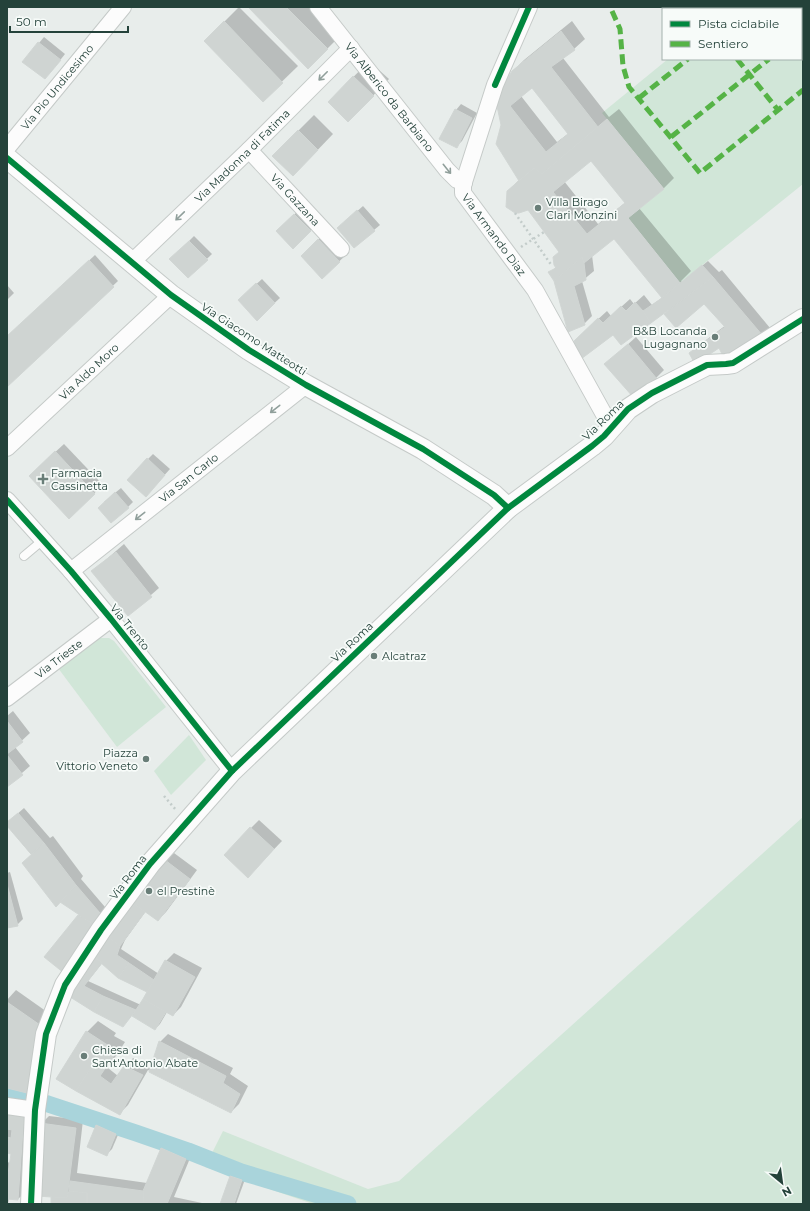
<svg xmlns="http://www.w3.org/2000/svg" width="810" height="1211" viewBox="0 0 810 1211" font-family="Montserrat,sans-serif">
<style>
.green{fill:#d1e6d8}
.shadow{fill:#0003;fill-rule:evenodd}
.lines{fill:none;stroke-linecap:round;stroke-linejoin:round}
.canal{stroke:#a9d4db;stroke-width:17}
.building{fill:#cfd4d2;stroke:#d1d6d4;fill-rule:evenodd}
.service-casing{stroke:#c5cac8;stroke-width:10}
.minor-casing{stroke:#c5cac8;stroke-width:18}
.tertiary-casing{stroke:#c5cac8;stroke-width:22}
.path{stroke:#c3ccca;stroke-width:2.5;stroke-dasharray:2 3;stroke-linecap:butt}
.service{stroke:#fcfcfc;stroke-width:8}
.minor{stroke:#fcfcfc;stroke-width:16}
.tertiary{stroke:#fcfcfc;stroke-width:20}
.quiet{stroke:#55b346;stroke-width:5;stroke-dasharray:10 5;stroke-linecap:butt}
.cycleway-casing{stroke:#f7fbf9;stroke-width:8}
.cycleway{stroke:#00873e;stroke-width:6}
.oneway{stroke:#909f9b}
.poi-dot{fill:#697e78;stroke:#f7fbf9;stroke-width:1.5}
.labels{text-anchor:middle;dominant-baseline:central;stroke-width:3.5;stroke-linejoin:round;paint-order:stroke}
.street-label{font-size:11px;fill:#24423a;stroke:#f7fbf9}
.poi-label{font-size:11px;fill:#24423a;stroke:#f7fbf9;text-anchor:start}
</style>
<rect width="100%" height="100%" fill="#e8edeb"/>
<!-- green -->
<g class="green">
<polygon points="733,7 803,7 803,184 680,283 628,218 664,189 602,113 668,59 801,59 801,9 730,9"/>
<polygon points="95,638 109,638 114,641 166,707 117,747 58,668"/>
<polygon points="189,735 206,760 171,795 154,771"/>
<polygon points="803,817 803,1204 313,1204 205,1167 223,1131 368,1189 399,1181"/>
</g>
<!-- shadow -->
<g class="shadow">
<polygon points="239,7 298,66 263,100 221,25"/>
<polygon points="249,7 317,7 343,33 308,68"/>
<path d="M572,21L585,39L574,49L563,58L609,117L619,109L674,178L664,188L639,208L691,271L681,281L682,282L708,261L719,272L722,270L770,328L762,336L690,354L698,346L726,325L704,303L665,314L669,310L668,309L613,334L583,333L607,311L611,316L630,299L634,304L644,295L652,305L663,297L614,238L592,255L594,271L582,281L592,316L584,324L550,273L556,267L560,252L529,209L508,191L519,180L497,144L513,71L524,60ZM533,87L569,133L557,142L521,96ZM591,159L626,202L598,224L564,181Z"/>
<polygon points="44,37 65,54 50,73 24,61"/>
<polygon points="369,61 389,79 364,105 329,102"/>
<polygon points="461,104 477,113 462,141 456,147 456,110"/>
<polygon points="314,115 333,134 309,159 298,131"/>
<polygon points="363,206 380,225 374,230 344,223"/>
<polygon points="300,209 316,225 293,247 277,231"/>
<polygon points="324,234 345,256 322,277 302,256"/>
<polygon points="194,236 212,254 188,277 171,259"/>
<polygon points="95,255 118,281 7,385 7,337"/>
<polygon points="262,279 280,298 257,319 239,300"/>
<polygon points="7,285 14,293 7,300"/>
<polygon points="636,337 664,370 656,378 606,364"/>
<polygon points="64,444 103,485 69,517 38,468"/>
<polygon points="153,454 170,469 151,490 148,459"/>
<polygon points="121,488 133,502 128,507 104,502"/>
<polygon points="124,544 159,588 128,615 93,571"/>
<polygon points="13,711 30,733 15,747 30,766 7,786 7,716"/>
<polygon points="24,808 50,838 53,836 83,876 81,879 105,907 72,963 79,916 80,914 7,825 7,823"/>
<polygon points="259,820 282,841 256,868 251,828"/>
<path d="M174,853L197,870L166,912L158,920L146,911L125,940L121,949L159,974L166,961L174,953L202,968L181,1007L173,1015L167,1012L160,1024L155,1029L132,1015L128,1020L68,994L165,861ZM103,962L149,992L141,1005L88,981Z"/>
<polygon points="10,872 23,919 17,925 7,927 7,873"/>
<polygon points="16,990 50,1014 38,1081 27,1092 7,1087 7,1000"/>
<polygon points="98,1021 116,1033 114,1036 125,1042 108,1068 118,1076 133,1058 151,1068 160,1042 168,1034 233,1068 230,1074 248,1086 239,1104 231,1112 148,1070 128,1105 120,1113 57,1078 87,1032"/>
<polygon points="7,1098 35,1100 29,1189 18,1199 9,1198 8,1204 7,1204 7,1162 11,1163 12,1153 7,1152"/>
<polygon points="49,1116 83,1120 77,1173 147,1183 162,1149 170,1141 193,1151 174,1197 202,1203 202,1204 52,1204 52,1196 41,1124"/>
<polygon points="102,1121 121,1128 112,1149 107,1154 97,1126"/>
<polygon points="236,1171 247,1174 236,1204 221,1204 231,1176"/>
</g>
<g class="lines">
<!-- canal -->
<polyline class="canal" points="7,1093 48,1104 136,1133 188,1151 241,1172 348,1204"/>
</g>
<!-- building -->
<g class="building">
<polygon points="248,7 286,7 328,49 308,69"/>
<polygon points="224,21 283,83 263,102 204,41"/>
<path d="M561,31L575,50L551,67L598,127L542,174L534,168L519,181L496,144L501,125L497,106L502,88L512,71ZM532,88L568,134L546,152L510,106Z"/>
<polygon points="38,42 61,60 45,79 22,62"/>
<polygon points="353,76 374,96 348,122 328,102"/>
<polygon points="455,109 472,118 457,148 439,139"/>
<path d="M607,119L664,189L628,218L680,283L662,298L614,239L584,263L582,257L554,281L548,272L556,268L554,265L553,257L559,252L528,210L519,213H515L506,207L507,191L534,168L542,174ZM591,161L625,203L587,234L553,192Z"/>
<polygon points="298,130 318,150 293,176 272,156"/>
<polygon points="357,210 375,231 354,248 337,228"/>
<polygon points="294,214 311,231 293,249 276,231"/>
<polygon points="318,239 340,262 322,279 301,256"/>
<polygon points="189,241 208,260 188,278 169,259"/>
<polygon points="582,257 584,263 586,280 574,286 585,325 568,332 554,281"/>
<polygon points="89,260 114,287 7,387 7,336"/>
<polygon points="702,265 713,277 651,323 643,311 662,298"/>
<polygon points="713,277 763,336 726,362 719,348 695,364 689,353 725,327 704,304 676,328 664,314"/>
<polygon points="256,283 275,303 257,321 238,300"/>
<polygon points="635,302 643,311 651,323 621,345 613,335 581,359 574,341 598,318 603,323 621,306 626,311"/>
<polygon points="628,344 657,379 634,398 604,364"/>
<polygon points="55,451 95,494 69,519 29,476"/>
<polygon points="147,458 165,475 146,497 127,480"/>
<polygon points="115,492 129,508 111,523 98,508"/>
<polygon points="116,552 152,597 128,616 91,571"/>
<polygon points="7,721 23,742 7,754"/>
<polygon points="7,755 23,775 7,787"/>
<polygon points="18,813 44,843 31,854 7,826 7,822"/>
<polygon points="250,827 274,849 248,878 224,855"/>
<polygon points="44,843 76,885 56,907 22,863"/>
<polygon points="165,860 190,879 158,921 133,903"/>
<polygon points="7,884 18,926 7,928"/>
<polygon points="76,885 100,913 93,924 60,902"/>
<polygon points="133,903 145,912 120,946 108,937"/>
<polygon points="78,915 93,924 64,973 44,957"/>
<polygon points="108,937 120,946 117,955 129,963 118,978 92,955"/>
<polygon points="92,955 102,963 84,986 103,996 94,1012 67,995"/>
<polygon points="165,960 195,977 173,1016 143,999"/>
<polygon points="129,963 154,980 147,992 118,978"/>
<polygon points="103,996 136,1010 123,1027 94,1012"/>
<polygon points="143,999 166,1012 155,1030 132,1016"/>
<polygon points="7,1002 40,1025 27,1093 7,1088"/>
<polygon points="86,1031 106,1044 76,1091 56,1079"/>
<polygon points="159,1041 226,1076 223,1083 240,1094 231,1113 149,1072"/>
<polygon points="106,1044 117,1051 100,1076 111,1084 124,1066 143,1075 120,1115 76,1091"/>
<polygon points="7,1109 24,1116 18,1200 7,1199 7,1174 8,1174 11,1154 7,1153 7,1137 11,1138 12,1130 7,1129"/>
<polygon points="40,1123 76,1128 67,1198 37,1196"/>
<polygon points="96,1125 116,1134 107,1156 87,1147"/>
<polygon points="161,1148 186,1159 167,1204 144,1204 143,1191"/>
<polygon points="230,1176 242,1180 234,1204 220,1204"/>
<polygon points="70,1181 143,1191 144,1204 87,1204 87,1193 69,1191"/>
<polygon points="69,1191 87,1193 87,1204 51,1204 51,1197 67,1198"/>
</g>
<g class="lines">
<defs>
<polyline id="service" points="24,556 43,540"/>
<g id="minor">
<path id="s1" d="M318,7L447,170L457,180L464,183"/>
<path id="s2" d="M529,7L495,85L463,185V193L535,290L611,427"/>
<path id="s3" d="M7,148L123,7"/>
<path id="s4" d="M249,150L341,249"/>
<path id="s5" d="M132,262L249,150L351,48"/>
<path id="s6" d="M7,448L171,295"/>
<polyline points="7,500 71,571 111,619 232,771"/>
<path id="s7" d="M71,571L306,385"/>
<path id="s8" d="M7,698L111,619"/>
<polyline points="7,1106 35,1110"/>
</g>
<g id="tertiary">
<polyline points="7,158 171,295 249,350 306,385 423,449 494,495 508,508"/>
<polyline points="31,1204 35,1110 46,1034 65,985 101,930 150,864 232,771 508,508 592,446 604,436 628,409 652,393 707,365 726,364 733,363 803,319"/>
</g>
</defs>
<!-- service casing -->
<use href="#service" class="service-casing"/>
<!-- minor casing -->
<use href="#minor" class="minor-casing"/>
<!-- tertiary casing -->
<use href="#tertiary" class="tertiary-casing"/>
<!-- path -->
<g class="path">
<polyline points="515,213 552,266"/>
<polyline points="521,247 544,232"/>
<polyline points="164,796 176,810"/>
</g>
<!-- service -->
<use href="#service" class="service"/>
<!-- minor -->
<use href="#minor" class="minor"/>
<!-- tertiary -->
<use href="#tertiary" class="tertiary"/>
<!-- quiet -->
<g class="quiet">
<polyline points="750,9 753,7"/>
<polyline points="612,11 620,29 623,66 629,87 700,173 803,90"/>
<polyline points="801,33 803,32"/>
<polyline points="737,59 778,110"/>
<polyline points="639,98 688,59"/>
<polyline points="671,137 769,59"/>
</g>
<defs>
<g id="cycleway">
<polyline points="495,85 529,7"/>
<polyline points="7,158 171,295 249,350 306,385 423,449 494,495 508,508"/>
<polyline points="7,500 71,571 111,619 232,771"/>
<polyline points="31,1204 35,1110 46,1034 65,985 101,930 150,864 232,771 508,508 592,446 604,436 628,409 652,393 707,365 726,364 733,363 803,319"/>
</g>
</defs>
<!-- cycleway casing -->
<use href="#cycleway" class="cycleway-casing"/>
<!-- cycleway -->
<use href="#cycleway" class="cycleway"/>
</g>
<!-- one-way arrows -->
<defs><path id="oneway-shaft" d="M-6 0H5M1.5-3L5.5 0L1.5 3" fill="none" stroke-width="1.6" stroke-linecap="round" stroke-linejoin="round"/></defs>
<g class="oneway">
<use href="#oneway-shaft" transform="translate(323 76) rotate(135)"/>
<use href="#oneway-shaft" transform="translate(447 169) rotate(51)"/>
<use href="#oneway-shaft" transform="translate(180 216) rotate(136)"/>
<use href="#oneway-shaft" transform="translate(275 409) rotate(142)"/>
<use href="#oneway-shaft" transform="translate(140 516) rotate(142)"/>
</g>
<!-- markers -->
<g class="poi-dot">
<circle cx="538" cy="208" r="4"/>
<circle cx="715" cy="337" r="4"/>
<path d="M41 473h4v4h4v4h-4v4h-4v-4h-4v-4h4z"/>
<circle cx="374" cy="656" r="4"/>
<circle cx="146" cy="759" r="4"/>
<circle cx="149" cy="891" r="4"/>
<circle cx="84" cy="1056" r="4"/>
</g>
<g class="labels">
<!-- street labels -->
<g class="street-label">
<text stroke="none"><textPath href="#s3" startOffset="79">Via Pio Undicesimo</textPath></text>
<text stroke="none"><textPath href="#s1" startOffset="115">Via Alberico da Barbiano</textPath></text>
<text stroke="none"><textPath href="#s5" startOffset="153">Via Madonna di Fatima</textPath></text>
<text stroke="none"><textPath href="#s4" startOffset="68">Via Gazzana</textPath></text>
<text stroke="none"><textPath href="#s2" startOffset="250">Via Armando Diaz</textPath></text>
<text transform="translate(254 339) rotate(33)">Via Giacomo Matteotti</text>
<text stroke="none"><textPath href="#s6" startOffset="112">Via Aldo Moro</textPath></text>
<text transform="translate(603 420) rotate(-44)">Via Roma</text>
<text stroke="none"><textPath href="#s7" startOffset="150">Via San Carlo</textPath></text>
<text transform="translate(130 627) rotate(51)">Via Trento</text>
<text transform="translate(352 642) rotate(-43)">Via Roma</text>
<text stroke="none"><textPath href="#s8" startOffset="65">Via Trieste</textPath></text>
<text transform="translate(128 877) rotate(-53)">Via Roma</text>
</g>
<!-- poi labels -->
<g class="poi-label">
<text x="546" y="202">Villa Birago<tspan x="546" dy="13">Clari Monzini</tspan></text>
<text x="707" y="331" text-anchor="end">B&amp;B Locanda<tspan x="707" dy="13">Lugagnano</tspan></text>
<text x="51" y="473">Farmacia<tspan x="51" dy="13">Cassinetta</tspan></text>
<text x="382" y="656">Alcatraz</text>
<text x="138" y="753" text-anchor="end">Piazza<tspan x="138" dy="13">Vittorio Veneto</tspan></text>
<text x="157" y="891">el Prestinè</text>
<text x="92" y="1050">Chiesa di<tspan x="92" dy="13">Sant'Antonio Abate</tspan></text>
</g>
</g>
<!-- border -->
<rect width="810" height="1211" fill="none" stroke="#24423a" stroke-width="16"/>
<!-- legend -->
<rect x="662" y="8" width="140" height="52" fill="#f7fbf9" stroke="#a3b1ad"/>
<rect x="670" y="21" width="20" height="6" fill="#00873e" stroke="#a3b1ad"/>
<text x="698" y="28" font-size="12" fill="#24423a">Pista ciclabile</text>
<rect x="670" y="41" width="20" height="6" fill="#55b346" stroke="#a3b1ad"/>
<text x="698" y="48" font-size="12" fill="#24423a">Sentiero</text>
<!-- north arrow -->
<g transform="translate(782 1183) rotate(151)" stroke="#f7fbf9" stroke-width="3" paint-order="stroke">
<path d="M0-3L7 15L0 10L-7 15Z" fill="#24423a"/>
<text y="-6" font-size="11" font-weight="bold" text-anchor="middle" fill="#24423a">N</text>
</g>
<!-- scale -->
<path d="M10 26v6h118v-6" fill="none" stroke="#24423a" stroke-width="2"/>
<text x="16" y="26" font-size="12" fill="#24423a" stroke="#f7fbf9" stroke-width="3" paint-order="stroke">50 m</text>
</svg>
